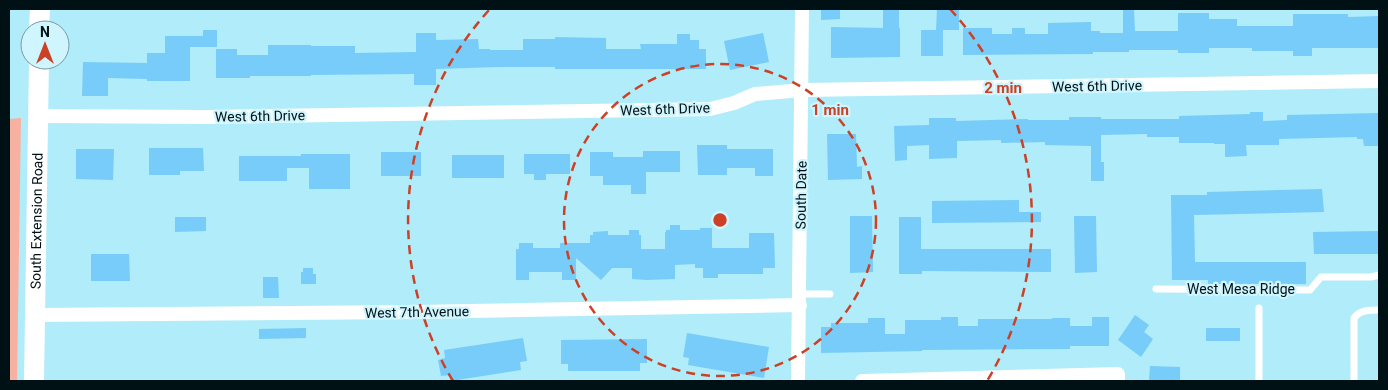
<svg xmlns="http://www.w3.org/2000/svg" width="1388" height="390" viewBox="0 0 1388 390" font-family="Roboto,sans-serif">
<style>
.green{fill:#f8b1a0}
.building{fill:#77ccf9}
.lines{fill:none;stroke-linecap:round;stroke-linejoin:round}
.lane{stroke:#fff;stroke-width:7}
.street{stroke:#fff;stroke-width:14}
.secondary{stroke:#fff;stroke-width:20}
.ring{fill:none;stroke:#cc4125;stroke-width:2.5;stroke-dasharray:9 6}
.labels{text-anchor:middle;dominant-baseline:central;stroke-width:4.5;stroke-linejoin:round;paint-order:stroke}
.street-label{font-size:14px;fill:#001115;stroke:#cff5fe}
.centre{fill:#cc4125;stroke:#cff5fe;stroke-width:2.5}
.ring-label{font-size:15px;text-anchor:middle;font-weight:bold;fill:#cc4125;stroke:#cff5fe;stroke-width:4.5;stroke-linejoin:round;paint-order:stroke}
</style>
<rect width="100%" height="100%" fill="#b0ecf9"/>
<!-- green -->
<polygon class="green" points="21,118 17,381 9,381 9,119"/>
<!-- building -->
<g class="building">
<polygon points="821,9 840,9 840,19 821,20"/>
<polygon points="883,9 899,9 899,28 900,28 900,57 831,58 831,27 883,28"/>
<polygon points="937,9 959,9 959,30 943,30 943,56 921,56 921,30 936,30"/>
<polygon points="1123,9 1134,9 1135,31 1178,31 1178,13 1209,13 1209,19 1237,19 1237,26 1293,26 1293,14 1348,14 1348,17 1379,16 1379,48 1312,48 1312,56 1293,56 1293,51 1252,51 1252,48 1209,48 1209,53 1178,53 1178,50 1129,50 1129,52 1093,52 1093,54 963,55 963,28 992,28 992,34 1012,34 1012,28 1025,28 1025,34 1048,34 1048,23 1091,22 1091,31 1100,31 1100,33 1123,33"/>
<polygon points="203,30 217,30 217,47 190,47 190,81 147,81 147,79 108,78 108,96 82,96 83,62 147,63 147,53 165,53 165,36 203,36"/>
<polygon points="416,33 436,33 436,40 478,39 479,49 490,49 490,50 523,50 523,39 555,39 555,37 606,38 606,49 641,49 640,44 677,44 677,34 690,34 690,40 699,40 699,49 706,49 706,69 555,69 555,67 499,67 436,69 436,85 414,85 414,74 311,75 311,76 250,76 250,78 216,78 216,49 237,49 237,55 268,55 268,45 311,45 311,46 355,46 355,53 416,52"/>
<polygon points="763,33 769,62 730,70 724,41"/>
<polygon points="1250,112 1263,112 1263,121 1287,120 1287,115 1379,113 1379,146 1364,146 1363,139 1357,139 1357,137 1279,139 1279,145 1246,145 1247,156 1225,157 1225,144 1214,144 1214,143 1179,143 1179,137 1147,137 1147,134 1101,135 1101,162 1104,162 1104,181 1091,181 1091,146 1045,145 1045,142 1001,143 1001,140 957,141 957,158 929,159 929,145 907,146 907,160 895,161 894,126 929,125 929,118 956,118 956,121 1028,119 1028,120 1069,120 1069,117 1101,117 1101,119 1179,119 1179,116 1250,114"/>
<polygon points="827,134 856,134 857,167 862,166 862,179 828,180"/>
<polygon points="697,145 727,145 727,149 773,149 773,176 755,176 755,168 727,168 727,175 698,175"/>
<polygon points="149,148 203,148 204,171 180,171 180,175 149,175"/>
<polygon points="76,149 114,149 113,180 76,179"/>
<polygon points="643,151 680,151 680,172 646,172 646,194 631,194 631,185 603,185 603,176 590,176 590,152 613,152 613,157 643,157"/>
<rect x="381" y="152" width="40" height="24"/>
<polygon points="301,154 350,154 350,189 309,189 309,168 287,168 287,181 239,181 239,156 301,156"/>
<polygon points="524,154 570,154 570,174 546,174 546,180 534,180 534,174 524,174"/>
<rect x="452" y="155" width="52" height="23"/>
<polygon points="1322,189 1324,212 1194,215 1195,262 1306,262 1306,284 1208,284 1208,280 1172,280 1171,195 1207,195 1207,192"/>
<polygon points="1019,200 1019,212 1041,212 1041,222 932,223 932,201"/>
<polygon points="850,216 872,216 873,272 850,273"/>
<polygon points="1074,216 1096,216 1097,272 1075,273"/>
<polygon points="175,217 206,217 206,231 175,232"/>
<polygon points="899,217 921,217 921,249 1051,249 1051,272 922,271 922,274 899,274"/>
<polygon points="670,225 680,225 680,230 700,230 700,228 712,228 712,248 749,248 749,233 774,233 775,268 763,268 763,274 718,274 718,278 703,278 703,268 695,268 695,264 675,265 675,279 646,280 632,279 632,268 612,268 601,280 576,258 576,280 562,280 562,272 529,272 529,280 516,280 516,249 519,249 519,243 533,243 533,248 560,248 560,243 590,243 590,235 593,235 593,232 608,231 608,235 629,235 629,230 639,230 639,235 641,235 641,249 665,249 665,232 666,232 666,230 670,230"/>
<polygon points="1379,231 1379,254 1314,254 1313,232"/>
<polygon points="91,254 129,254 130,281 91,281"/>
<polygon points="303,268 313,268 313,274 316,274 316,284 301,284 301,272 303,272"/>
<polygon points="263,277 278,277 279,298 263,298"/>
<polygon points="1135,315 1149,325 1144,332 1153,339 1141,357 1118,340"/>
<polygon points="941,317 958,317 958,326 978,326 978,319 1052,319 1052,318 1070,318 1070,326 1092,326 1092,317 1109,317 1109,346 1070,346 1070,349 922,350 922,351 821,353 821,327 831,327 831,323 868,323 868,318 885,318 885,334 905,334 905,320 941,320"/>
<polygon points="306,328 306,338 259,339 259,329"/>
<rect x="1206" y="328" width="34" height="13"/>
<polygon points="687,333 769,347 764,378 688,365 689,358 683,357"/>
<polygon points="523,338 527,361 520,362 521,370 451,381 450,375 441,376 438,360 445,358 444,350"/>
<polygon points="647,339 647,363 640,363 640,371 568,371 568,364 561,364 561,340"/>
<polygon points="1150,366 1180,367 1180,381 1149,381"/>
</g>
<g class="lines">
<!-- lane -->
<g class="lane">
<polyline points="1156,289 1310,290 1321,277 1371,277 1379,275"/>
<polyline points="800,294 830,294"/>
<polyline points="1259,381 1259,308"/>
<path d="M1354,381V318C1360,310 1369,310 1379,310"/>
</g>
<!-- street -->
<g class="street">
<polyline points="38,116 206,117 710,109 734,103 755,94 802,90 1379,81"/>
<polyline points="35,315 417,312 800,305"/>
<polyline points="798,381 802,9"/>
<polyline points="862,381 1118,374 1118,381"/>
</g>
<!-- secondary -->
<g class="secondary">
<polyline points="39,30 40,9"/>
<path id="s1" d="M34,381L39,60"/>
</g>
</g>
<!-- distance rings -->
<g class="ring">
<circle cx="720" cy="220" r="156"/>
<path d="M453 381A312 312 0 0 1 490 9M950 9A312 312 0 0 1 987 381"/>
</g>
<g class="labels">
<!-- street labels -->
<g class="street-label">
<text transform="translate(1097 86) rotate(-1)">West 6th Drive</text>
<text transform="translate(665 109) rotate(-2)">West 6th Drive</text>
<text transform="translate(260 116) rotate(-1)">West 6th Drive</text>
<text transform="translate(801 195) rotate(-89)">South Date</text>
<text stroke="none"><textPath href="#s1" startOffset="160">South Extension Road</textPath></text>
<text x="1241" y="289">West Mesa Ridge</text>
<text transform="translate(417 312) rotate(-1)">West 7th Avenue</text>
</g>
</g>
<circle cx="720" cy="220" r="8" class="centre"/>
<g class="ring-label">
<text x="1003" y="93">2 min</text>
<text x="830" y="115">1 min</text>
</g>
<!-- border -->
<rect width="1388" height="390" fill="none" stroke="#001115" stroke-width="20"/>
<!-- north arrow -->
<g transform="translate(45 45)"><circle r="24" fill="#cff5fe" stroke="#7c9aa1"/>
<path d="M0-4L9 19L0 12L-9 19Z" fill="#cc4125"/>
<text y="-8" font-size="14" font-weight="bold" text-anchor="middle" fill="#001115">N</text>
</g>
</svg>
